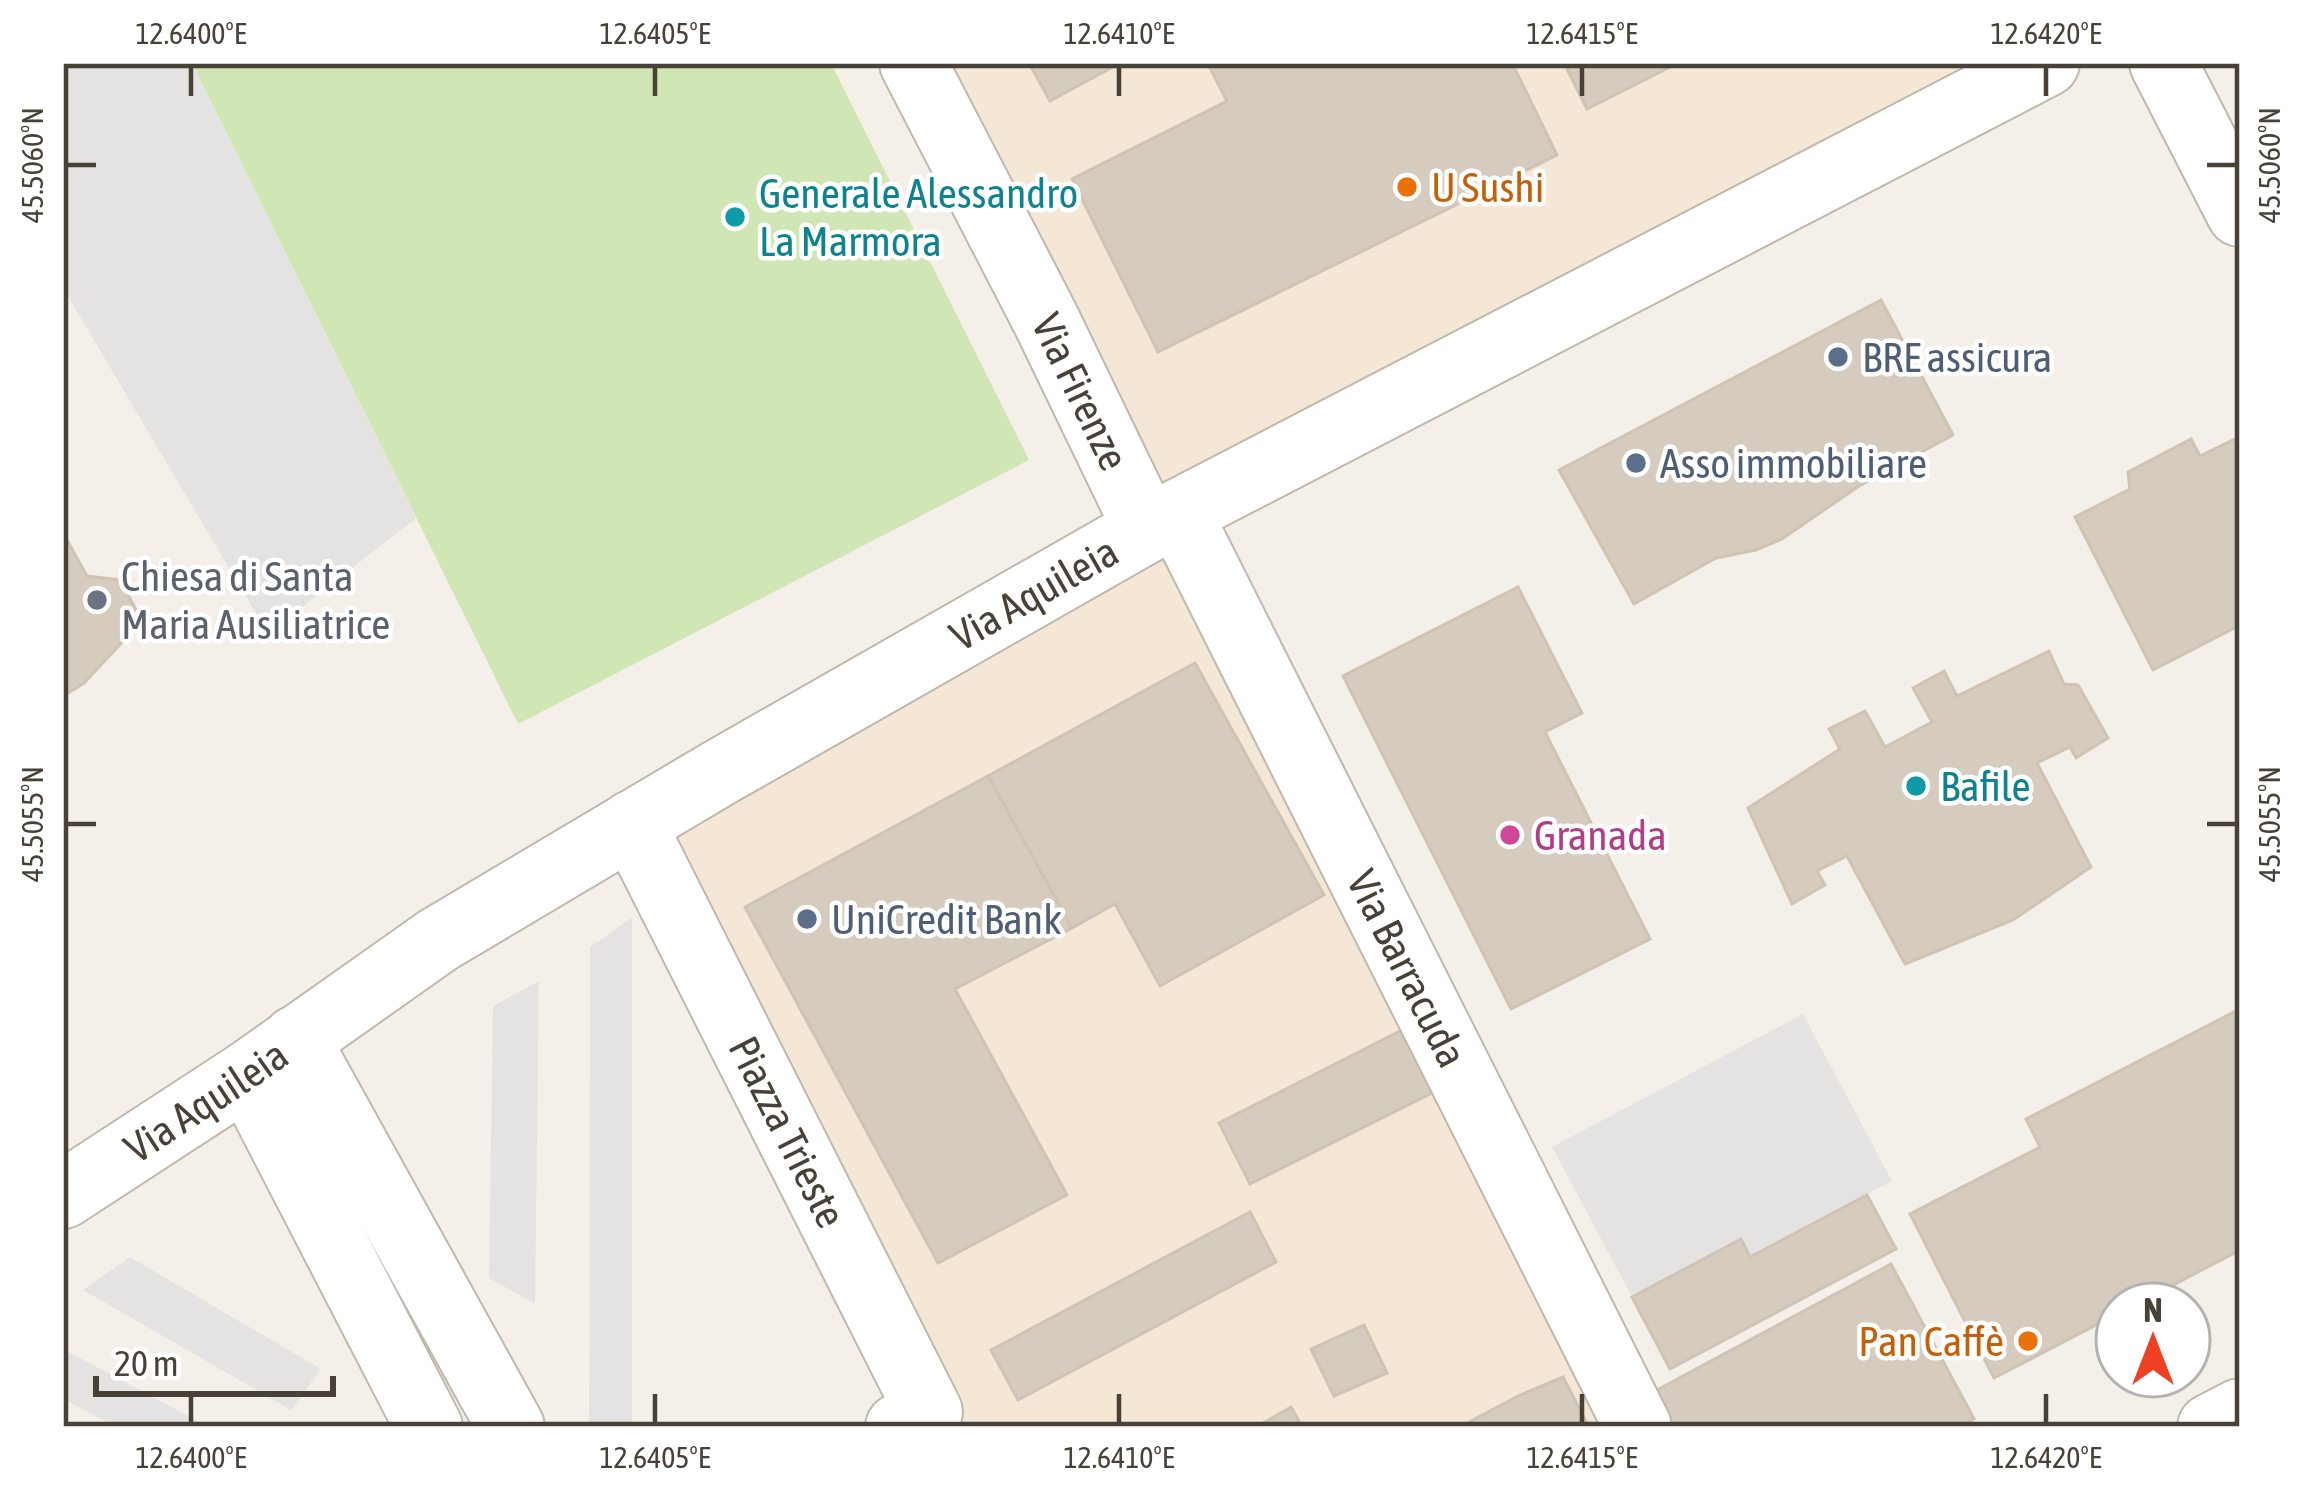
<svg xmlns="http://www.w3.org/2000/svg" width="2303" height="1490" viewBox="0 0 2303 1490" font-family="'Asap Condensed',sans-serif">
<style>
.commercial{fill:#f4e7d6}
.green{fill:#d0e6b4}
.parking{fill:#e5e3e1}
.building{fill:#d5ccbf;stroke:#cfc4b3;stroke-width:3}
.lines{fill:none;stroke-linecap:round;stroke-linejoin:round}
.minor-casing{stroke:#bfb8ac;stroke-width:70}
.minor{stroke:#fff;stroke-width:66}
.ticks{fill:none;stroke:#474138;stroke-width:4.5}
.food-dot{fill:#e8710a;stroke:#fff;stroke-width:4.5}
.culture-dot{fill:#0f9aa8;stroke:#fff;stroke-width:4.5}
.service-dot{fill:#5c6f8a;stroke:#fff;stroke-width:4.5}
.worship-dot{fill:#6b7280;stroke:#fff;stroke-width:4.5}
.hotel-dot{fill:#d1479c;stroke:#fff;stroke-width:4.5}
.labels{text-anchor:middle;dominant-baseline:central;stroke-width:9;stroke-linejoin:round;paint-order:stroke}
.food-label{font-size:42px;fill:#c56008;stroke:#fff;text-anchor:start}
.culture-label{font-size:42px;fill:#0d838f;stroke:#fff;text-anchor:start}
.service-label{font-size:42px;fill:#4e5e75;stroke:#fff;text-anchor:start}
.street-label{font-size:42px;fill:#474138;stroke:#fff}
.worship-label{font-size:42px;fill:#5b616d;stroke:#fff;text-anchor:start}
.hotel-label{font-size:42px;fill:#b23c85;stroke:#fff;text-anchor:start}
.neatline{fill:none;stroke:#474138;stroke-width:4.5}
.ticks-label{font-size:30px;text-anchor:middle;fill:#474138}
</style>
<rect width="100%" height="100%" fill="#f4f0e9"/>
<!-- commercial -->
<polygon class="commercial" points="913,63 2041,63 1178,513 1638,1427 951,1427 652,811 1147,528"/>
<!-- green -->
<polygon class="green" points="192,63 831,63 1029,460 518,724"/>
<!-- parking -->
<g class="parking">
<polygon points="63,63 192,63 416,518 268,634 63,288"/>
<polygon points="632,918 632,1427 589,1427 590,947"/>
<polygon points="539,981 535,1304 489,1278 493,1006"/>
<polygon points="1803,1014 1892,1181 1750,1257 1741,1240 1632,1297 1552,1147"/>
<polygon points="130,1257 321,1369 291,1410 83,1290"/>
<polygon points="63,1349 209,1427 117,1427 63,1399"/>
</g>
<!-- building -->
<g class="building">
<polygon points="1029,63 1120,63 1050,101"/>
<polygon points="1221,63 1512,63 1557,155 1158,352 1072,179 1227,101 1210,68"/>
<polygon points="1564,63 1678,63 1587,109"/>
<polygon points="1881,300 1953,435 1859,486 1782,539 1756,550 1716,558 1634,604 1559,470"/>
<polygon points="2191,439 2200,456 2235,439 2240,449 2240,625 2153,670 2075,517 2130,489 2128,472"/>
<polygon points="63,533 87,576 120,580 142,621 84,683 63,696"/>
<polygon points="1518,587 1582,713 1545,732 1650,939 1511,1009 1343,676"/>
<polygon points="2049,651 2064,684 2078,685 2108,738 2076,758 2070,747 2037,763 2091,867 2013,920 1905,964 1847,856 1817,871 1825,885 1792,904 1748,808 1840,749 1829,729 1865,711 1885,747 1932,722 1913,688 1944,671 1957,696"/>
<polygon points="1195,663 1324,895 1160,986 1115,904 1072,928 988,776"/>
<polygon points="988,776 1072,928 955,989 1067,1195 938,1263 745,907"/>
<polygon points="2240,1009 2240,1250 2137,1304 2117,1304 2117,1314 1994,1378 1910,1214 2040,1147 2026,1119"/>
<polygon points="1402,1030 1434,1092 1250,1184 1219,1123"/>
<polygon points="1867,1195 1896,1249 1670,1369 1632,1297 1741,1239 1750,1257"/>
<polygon points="1250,1212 1276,1262 1018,1400 991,1350"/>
<polygon points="1891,1264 1974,1419 1959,1427 1663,1427 1646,1396"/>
<polygon points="1364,1325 1387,1373 1334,1396 1311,1349"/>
<polygon points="1563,1377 1589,1427 1460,1427 1518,1396"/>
<polygon points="1291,1407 1302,1427 1256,1427"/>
</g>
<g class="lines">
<defs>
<g id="minor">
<path id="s1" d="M913,63L1046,320L1147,529"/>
<polyline points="2163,63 2240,213"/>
<path id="s2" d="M1178,513L1638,1427"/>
<path id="s3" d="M632,824L929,1412L899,1427"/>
<polyline points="296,1039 511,1427"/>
<polyline points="247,1075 429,1427"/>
<path id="s4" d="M63,1195L247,1075L438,940L719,773L1147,529L2046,63"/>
<polyline points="2211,1427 2240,1412"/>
</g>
</defs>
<!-- minor casing -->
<use href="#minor" class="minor-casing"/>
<!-- minor -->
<use href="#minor" class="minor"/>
</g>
<!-- ticks -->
<path class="ticks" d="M191,66V96M655,66V96M1119,66V96M1582,66V96M2046,66V96M66,165H96M2207,165H2237M66,824H96M2207,824H2237M191,1394V1424M655,1394V1424M1119,1394V1424M1582,1394V1424M2046,1394V1424"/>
<!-- markers -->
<g class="food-dot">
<circle cx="1407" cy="187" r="12"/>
<circle cx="2028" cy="1341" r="12"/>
</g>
<g class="culture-dot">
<circle cx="735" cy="217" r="12"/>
<circle cx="1916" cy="786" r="12"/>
</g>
<g class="service-dot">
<circle cx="1838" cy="357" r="12"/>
<circle cx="1636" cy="463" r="12"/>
<circle cx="807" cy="919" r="12"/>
</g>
<circle class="worship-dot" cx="97" cy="600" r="12"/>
<circle class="hotel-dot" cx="1510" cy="835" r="12"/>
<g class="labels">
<!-- food labels -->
<g class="food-label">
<text x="1431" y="187">U Sushi</text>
<text x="2004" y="1341" text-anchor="end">Pan Caffè</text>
</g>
<!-- culture labels -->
<g class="culture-label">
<text x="759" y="193">Generale Alessandro<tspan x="759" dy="48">La Marmora</tspan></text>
<text x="1940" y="786">Bafile</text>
</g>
<!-- service labels -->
<g class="service-label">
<text x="1862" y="357">BRE assicura</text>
<text x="1660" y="463">Asso immobiliare</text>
<text x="831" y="919">UniCredit Bank</text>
</g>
<!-- street labels -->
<g class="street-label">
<text stroke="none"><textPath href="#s1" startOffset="369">Via Firenze</textPath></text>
<text stroke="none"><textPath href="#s4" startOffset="1143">Via Aquileia</textPath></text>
<text stroke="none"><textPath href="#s2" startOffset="510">Via Barracuda</textPath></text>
<text stroke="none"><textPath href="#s4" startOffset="171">Via Aquileia</textPath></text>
<text stroke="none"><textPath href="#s3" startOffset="345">Piazza Trieste</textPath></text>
</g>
<!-- worship labels -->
<g class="worship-label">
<text x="121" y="576">Chiesa di Santa<tspan x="121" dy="48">Maria Ausiliatrice</tspan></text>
</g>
<!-- hotel labels -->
<g class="hotel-label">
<text x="1534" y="835">Granada</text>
</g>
</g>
<!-- border -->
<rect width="2303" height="1490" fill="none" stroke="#ffffff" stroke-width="132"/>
<!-- north arrow -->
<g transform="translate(2153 1340)"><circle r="57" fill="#ffffff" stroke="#b5b3af" stroke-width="3"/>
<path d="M0-9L21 45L0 30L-21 45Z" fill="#f04024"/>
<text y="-18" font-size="33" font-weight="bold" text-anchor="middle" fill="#474138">N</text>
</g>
<!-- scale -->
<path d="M96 1376v18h237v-18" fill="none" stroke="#474138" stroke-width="6"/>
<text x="114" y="1376" font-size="36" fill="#474138" stroke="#ffffff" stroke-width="9" paint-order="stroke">20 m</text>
<rect x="66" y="66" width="2171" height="1358" class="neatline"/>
<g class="ticks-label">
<text x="191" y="44">12.6400°E</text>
<text x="655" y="44">12.6405°E</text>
<text x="1119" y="44">12.6410°E</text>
<text x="1582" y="44">12.6415°E</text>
<text x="2046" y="44">12.6420°E</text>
<text transform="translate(33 165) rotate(-90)" y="10">45.5060°N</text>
<text transform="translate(2270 165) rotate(-90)" y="10">45.5060°N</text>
<text transform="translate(33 824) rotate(-90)" y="10">45.5055°N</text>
<text transform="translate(2270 824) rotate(-90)" y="10">45.5055°N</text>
<text x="191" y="1468">12.6400°E</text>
<text x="655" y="1468">12.6405°E</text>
<text x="1119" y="1468">12.6410°E</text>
<text x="1582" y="1468">12.6415°E</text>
<text x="2046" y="1468">12.6420°E</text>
</g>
</svg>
